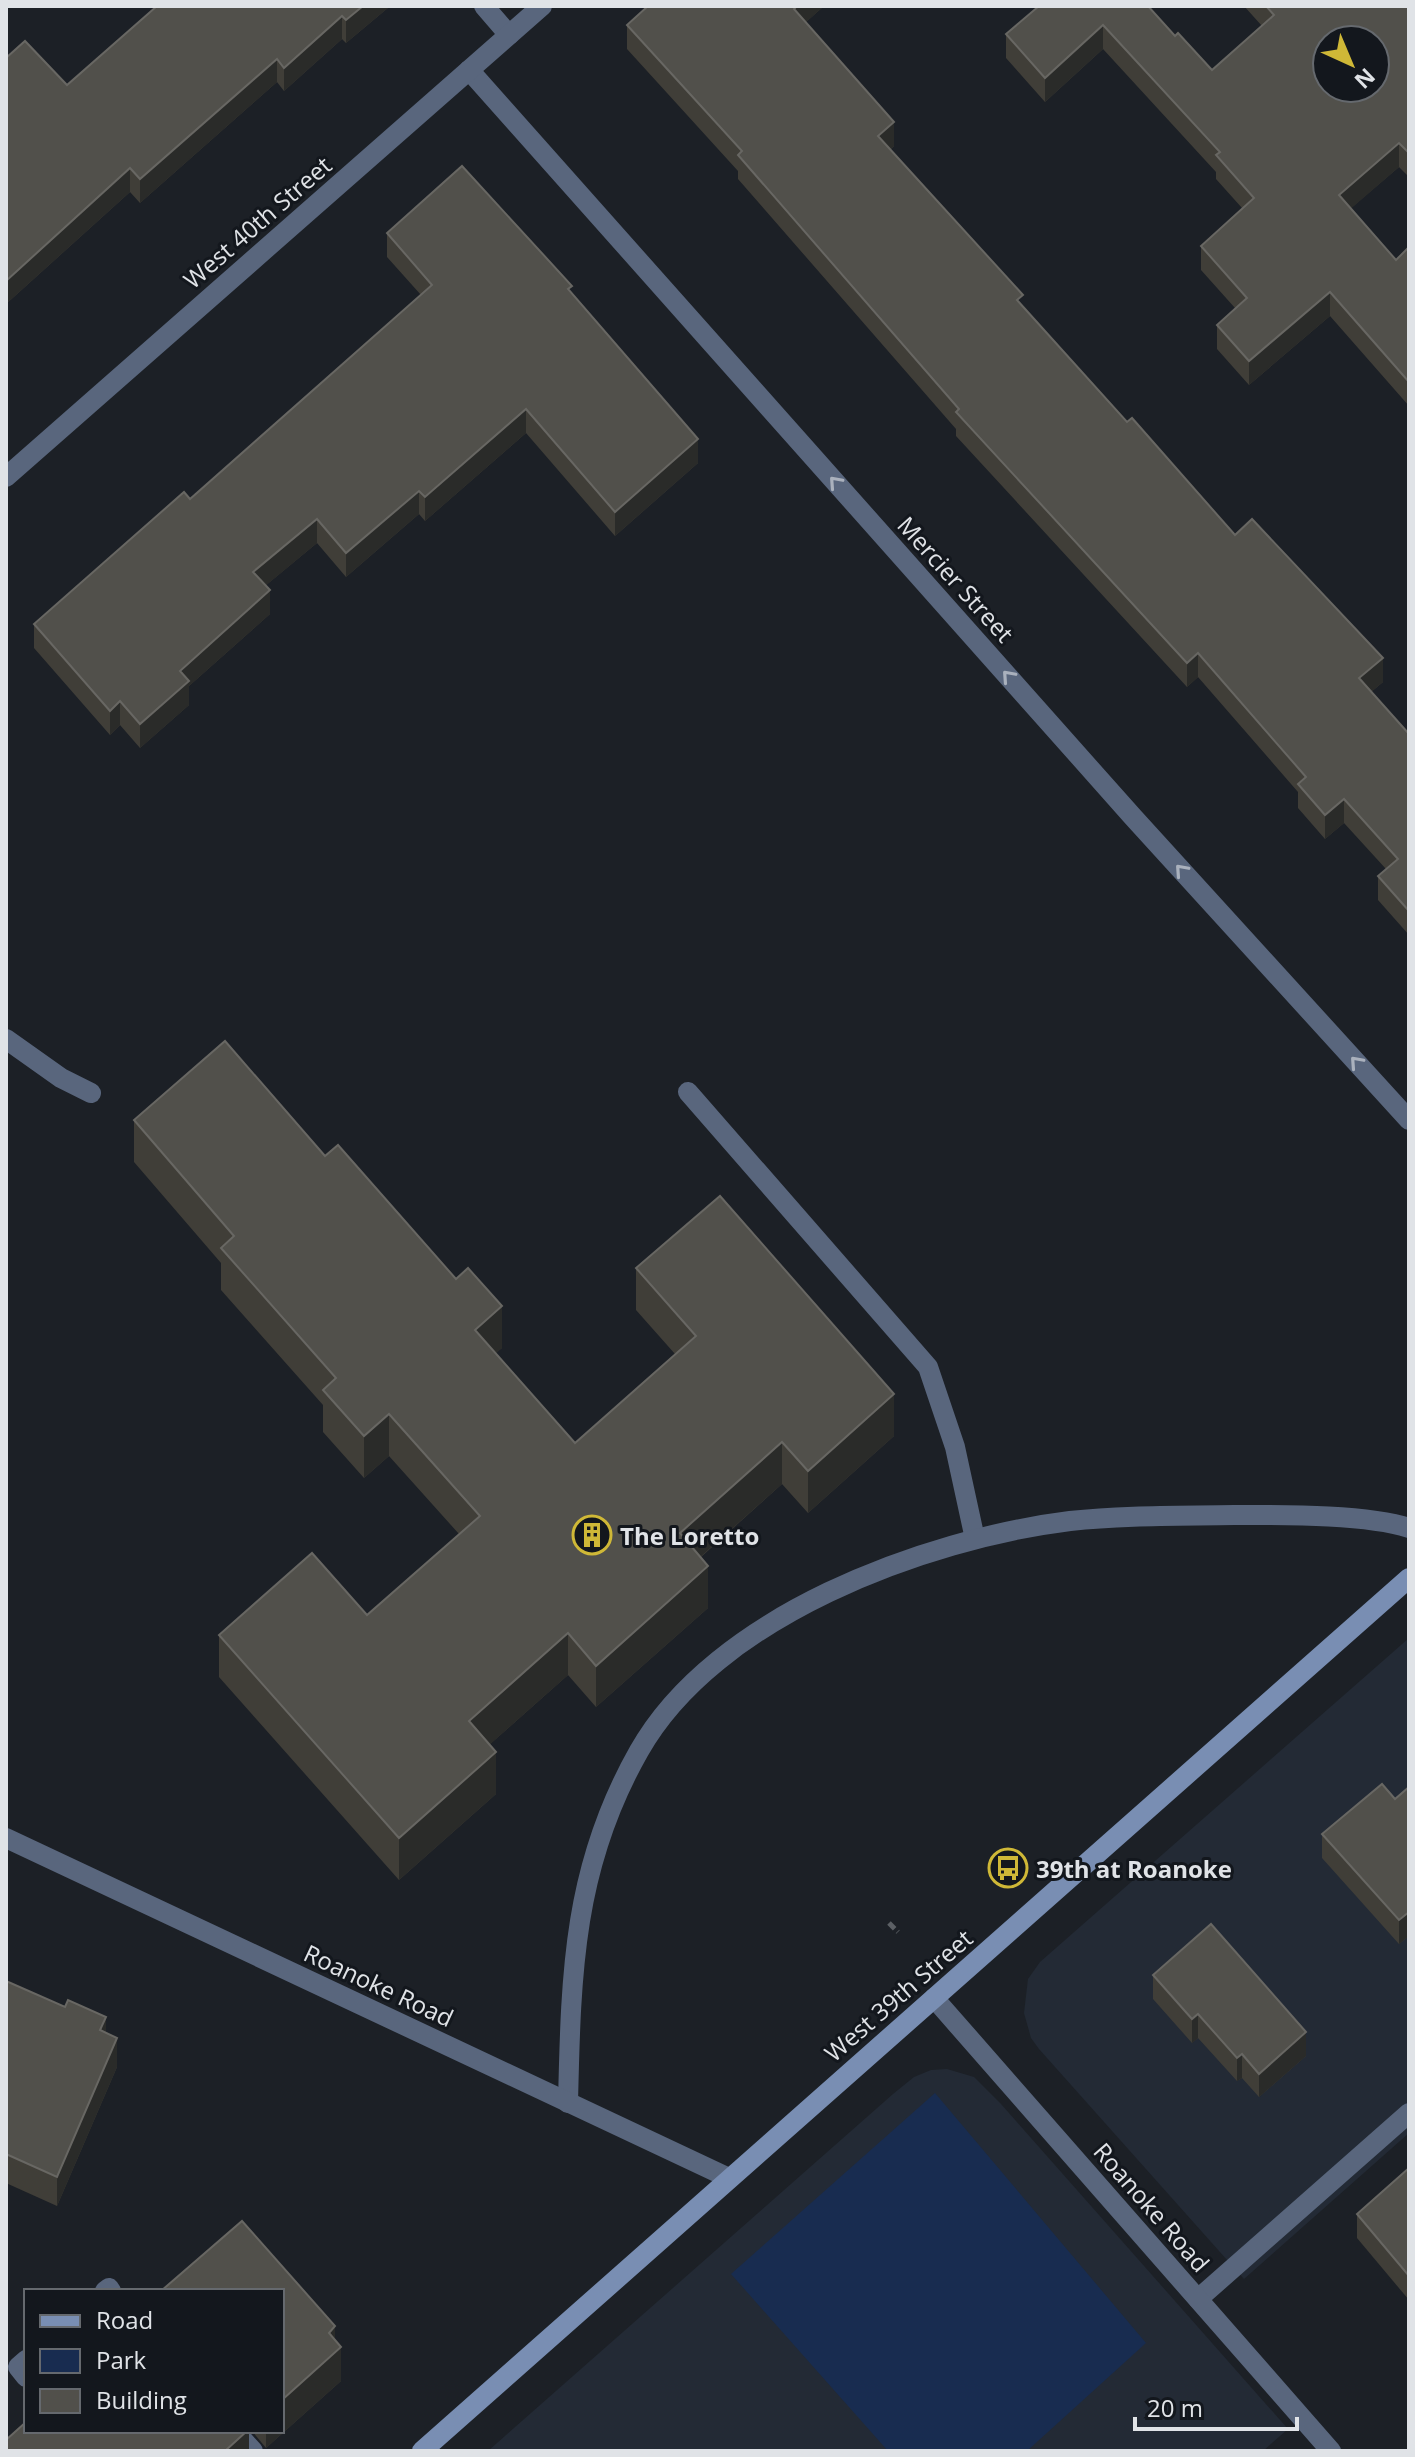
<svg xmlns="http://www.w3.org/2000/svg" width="1415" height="2457" viewBox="0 0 1415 2457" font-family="'Open Sans',sans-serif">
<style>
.built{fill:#232a35}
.green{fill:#182c50}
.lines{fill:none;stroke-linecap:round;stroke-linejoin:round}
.path{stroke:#5c6065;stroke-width:5;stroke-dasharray:8 4;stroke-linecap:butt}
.service{stroke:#59667d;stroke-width:20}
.minor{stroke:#59667d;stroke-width:20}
.tertiary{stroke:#59667d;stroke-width:20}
.secondary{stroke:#798eb3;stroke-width:20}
.wall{fill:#403e38}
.shaded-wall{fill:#2a2b29}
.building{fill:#51504b;stroke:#686763;stroke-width:2;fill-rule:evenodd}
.oneway{stroke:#aab1bd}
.labels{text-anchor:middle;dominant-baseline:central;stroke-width:6;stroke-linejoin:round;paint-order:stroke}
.street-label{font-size:24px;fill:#e0e3e7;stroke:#13171d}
.poi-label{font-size:24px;font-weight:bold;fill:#e0e3e7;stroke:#13171d;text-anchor:start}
</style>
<rect width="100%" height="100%" fill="#1c2026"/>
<!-- built -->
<g class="built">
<polygon points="1409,1638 1409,2133 1244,2279 1039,2049 1031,2038 1024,2013 1028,1979 1040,1962"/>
<polygon points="947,2069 974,2077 1001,2104 1288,2429 1263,2451 488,2451 893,2094 914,2077 931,2070"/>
</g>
<!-- green -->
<polygon class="green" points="935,2093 1146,2343 1027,2451 888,2451 731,2274"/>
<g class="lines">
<!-- path -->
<polyline class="path" points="889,1923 898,1932"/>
<!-- service -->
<g class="service">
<polyline points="6,1039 61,1078 91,1093"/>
<polyline points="688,1092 928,1367 955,1447 975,1539"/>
<path d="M568,2103C571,1973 573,1867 639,1751C715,1616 925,1539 1070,1521C1124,1515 1180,1516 1234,1515C1280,1515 1366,1514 1409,1528"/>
<polyline points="105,2291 109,2288 111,2291"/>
<polyline points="1198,2299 1409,2113"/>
<polyline points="26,2360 18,2367 26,2377"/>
<polyline points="235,2431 253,2451"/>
</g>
<!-- minor -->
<g class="minor">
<polyline points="484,6 509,35"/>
<polyline points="469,70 1133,817 1409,1120"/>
<polyline points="6,477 542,6"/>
<polyline points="6,1838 729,2178"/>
</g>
<!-- tertiary -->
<polyline class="tertiary" points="934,1998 1331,2451"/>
<!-- secondary -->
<polyline class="secondary" points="422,2451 1409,1578"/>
</g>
<!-- wall -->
<g class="wall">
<polygon points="157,6 389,6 389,7 346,43 342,39 284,91 277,82 140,203 130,192 6,304 6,58 67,85"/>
<polygon points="648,6 824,6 806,22 894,146 890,150 1023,306 1127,422 1235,535 1383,682 1371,692 1409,734 1409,935 1378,900 1378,876 1386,869 1344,823 1325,839 1298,808 1298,792 1198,677 1187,687 956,436 956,429 738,179 738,171 627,49 627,25"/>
<polygon points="1039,6 1175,36 1212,70 1262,26 1244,6 1409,6 1409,177 1399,167 1351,208 1396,260 1409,247 1409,406 1330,316 1249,385 1217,349 1217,325 1235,308 1201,270 1201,246 1242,208 1216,179 1216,172 1103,49 1045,102 1006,58 1006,34"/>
<polygon points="387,233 572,294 698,463 615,536 526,433 425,521 419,514 346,577 317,543 265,586 270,614 189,686 189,705 140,748 120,725 110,735 34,648 34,624 190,499 421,295 387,257"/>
<polygon points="134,1120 325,1156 502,1348 495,1353 575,1443 675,1354 636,1310 636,1268 894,1436 808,1513 782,1484 701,1557 708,1608 596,1707 568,1675 489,1745 496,1794 399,1880 219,1677 219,1635 367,1615 459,1534 389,1456 364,1478 323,1432 323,1405 221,1290 221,1263 134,1162"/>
<polygon points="1409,1787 1409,1936 1399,1944 1322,1858 1322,1834 1395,1799"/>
<polygon points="1153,1975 1306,2056 1259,2097 1242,2078 1237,2081 1198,2038 1192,2043 1153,1999"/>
<polygon points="6,1981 106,2033 117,2067 57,2206 6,2183"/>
<polygon points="1409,2168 1409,2300 1357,2238 1357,2214"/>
<polygon points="335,2340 341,2381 266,2448 252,2431 282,2431"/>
</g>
<!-- shaded-wall -->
<g class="shaded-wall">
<polygon points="363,6 389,6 389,7 346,43 346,20"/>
<polygon points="797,6 824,6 794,33 794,9"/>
<polygon points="342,16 342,39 284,91 284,68"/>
<polygon points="1103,25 1103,49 1045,102 1045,78"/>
<polygon points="277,59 277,82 140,203 140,179"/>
<polygon points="894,122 894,146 878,160 878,136"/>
<polygon points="1399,143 1399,167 1339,219 1339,195"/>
<polygon points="130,168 130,192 6,304 6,281"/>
<polygon points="1330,292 1330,316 1249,385 1249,361"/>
<polygon points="526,409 526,433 425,521 425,497"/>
<polygon points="698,439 698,463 615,536 615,512"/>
<polygon points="419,491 419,514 346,577 346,553"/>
<polygon points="317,519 317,543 253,596 253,572"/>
<polygon points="270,590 270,614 189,686 189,705 140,748 140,724 180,671"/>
<polygon points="1198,653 1198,677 1187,687 1187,663"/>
<polygon points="1383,658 1383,682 1359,702 1359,678"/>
<polygon points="120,701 120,725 110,735 110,711"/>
<polygon points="1344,799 1344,823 1325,839 1325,815"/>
<polygon points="502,1306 502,1348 475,1372 475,1330"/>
<polygon points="894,1394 894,1436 808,1513 808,1471"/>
<polygon points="389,1414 389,1456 364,1478 364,1436"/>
<polygon points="782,1442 782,1484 680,1575 680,1533"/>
<polygon points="708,1566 708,1608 596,1707 596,1666"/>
<polygon points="568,1633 568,1675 469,1763 469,1721"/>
<polygon points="496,1752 496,1794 399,1880 399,1838"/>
<polygon points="1409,1912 1409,1936 1399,1944 1399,1920"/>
<polygon points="1198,2014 1198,2038 1192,2043 1192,2019"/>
<polygon points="106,2017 106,2046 100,2030"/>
<polygon points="1306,2032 1306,2056 1259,2097 1259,2074"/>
<polygon points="117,2038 117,2067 57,2206 57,2177"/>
<polygon points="1242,2054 1242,2078 1237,2081 1237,2058"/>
<polygon points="335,2326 335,2352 341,2347 341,2381 266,2448 266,2431 282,2431 282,2400 329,2333"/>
<polygon points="247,2431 249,2431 249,2451 225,2451"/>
</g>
<!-- building -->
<g class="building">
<polygon points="157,6 363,6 346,20 342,16 284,68 277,59 140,179 130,168 6,281 6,58 25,41 67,85"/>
<polygon points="648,6 797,6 794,9 894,122 878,136 1023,295 1017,300 1127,422 1132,418 1235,535 1252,519 1383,658 1359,678 1409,734 1409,911 1378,876 1398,859 1344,799 1325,815 1298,784 1306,777 1198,653 1187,663 956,412 959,409 738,155 742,151 627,25"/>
<path d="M1039,6H1148L1175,36L1178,33L1212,70L1274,15L1266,6H1409V153L1399,143L1339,195L1396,260L1409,247V382L1330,292L1249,361L1217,325L1247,298L1201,246L1254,198L1216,155L1220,152L1103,25L1045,78L1006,34ZM1327,40H1375V88H1327Z"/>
<polygon points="462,166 572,286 568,289 698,439 615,512 526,409 425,497 419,491 346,553 317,519 253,572 270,590 180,671 189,681 140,724 120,701 110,711 34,624 184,492 190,499 432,285 387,233"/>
<polygon points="225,1041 325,1156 338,1145 456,1279 468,1268 502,1306 475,1330 575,1443 696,1336 636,1268 720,1196 894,1394 808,1471 782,1442 680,1533 708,1566 596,1666 568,1633 469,1721 496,1752 399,1838 219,1635 312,1553 367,1615 480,1516 389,1414 364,1436 323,1390 336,1378 221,1248 234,1236 134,1120"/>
<polygon points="1382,1784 1395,1799 1409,1787 1409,1912 1399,1920 1322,1834"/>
<polygon points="1211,1924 1306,2032 1259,2074 1242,2054 1237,2058 1198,2014 1192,2019 1153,1975"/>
<polygon points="6,1981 65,2007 68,2000 106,2017 100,2030 117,2038 57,2177 6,2154"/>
<polygon points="1409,2168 1409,2276 1357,2214"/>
<polygon points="242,2221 335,2326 329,2333 341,2347 282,2400 282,2291 161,2291"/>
<polygon points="26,2422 26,2431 247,2431 225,2451 6,2451 6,2440"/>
</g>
<!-- one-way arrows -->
<defs><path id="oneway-chevron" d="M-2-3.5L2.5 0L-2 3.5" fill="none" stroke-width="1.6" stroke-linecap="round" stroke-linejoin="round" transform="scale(2)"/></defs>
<g class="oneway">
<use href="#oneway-chevron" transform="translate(835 482) rotate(-132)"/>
<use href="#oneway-chevron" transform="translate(1008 676) rotate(-132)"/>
<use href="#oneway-chevron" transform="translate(1181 870) rotate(-132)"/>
<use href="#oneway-chevron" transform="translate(1356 1062) rotate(-132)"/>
</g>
<!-- icons -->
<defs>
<symbol id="building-ring" viewBox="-11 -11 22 22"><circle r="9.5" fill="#13171d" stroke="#cfb837" stroke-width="1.5"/><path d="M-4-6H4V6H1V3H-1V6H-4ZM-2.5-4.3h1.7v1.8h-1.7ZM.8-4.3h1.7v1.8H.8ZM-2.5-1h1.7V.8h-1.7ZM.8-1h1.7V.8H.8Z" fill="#cfb837"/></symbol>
<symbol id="bus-ring" viewBox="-11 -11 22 22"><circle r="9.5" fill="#13171d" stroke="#cfb837" stroke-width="1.5"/><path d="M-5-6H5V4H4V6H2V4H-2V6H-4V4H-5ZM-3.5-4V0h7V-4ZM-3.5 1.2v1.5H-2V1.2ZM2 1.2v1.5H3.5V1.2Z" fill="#cfb837"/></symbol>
</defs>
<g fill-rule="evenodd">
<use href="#building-ring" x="570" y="1513" width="44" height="44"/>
<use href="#bus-ring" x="986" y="1846" width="44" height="44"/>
</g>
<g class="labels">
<!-- street labels -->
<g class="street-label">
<text transform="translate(257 222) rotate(-41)">West 40th Street</text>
<text transform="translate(956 579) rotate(48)">Mercier Street</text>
<text transform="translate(379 1985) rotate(25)">Roanoke Road</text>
<text transform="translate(898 1995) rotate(-41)">West 39th Street</text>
<text transform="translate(1152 2207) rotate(49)">Roanoke Road</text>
</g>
<!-- poi labels -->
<g class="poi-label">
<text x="620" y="1535">The Loretto</text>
<text x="1036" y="1868">39th at Roanoke</text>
</g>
</g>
<!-- border -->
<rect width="1415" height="2457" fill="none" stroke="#e0e3e7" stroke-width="16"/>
<!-- legend -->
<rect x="24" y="2289" width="260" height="144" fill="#13171d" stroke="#65696e" stroke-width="2"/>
<rect x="40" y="2315" width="40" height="12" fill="#798eb3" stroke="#65696e" stroke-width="2"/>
<text x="96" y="2329" font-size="24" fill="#e0e3e7">Road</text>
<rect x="40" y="2349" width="40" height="24" fill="#182c50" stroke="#65696e" stroke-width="2"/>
<text x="96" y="2369" font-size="24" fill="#e0e3e7">Park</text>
<rect x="40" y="2389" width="40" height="24" fill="#51504b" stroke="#65696e" stroke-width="2"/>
<text x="96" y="2409" font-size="24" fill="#e0e3e7">Building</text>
<!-- north arrow -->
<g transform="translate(1351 64) rotate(136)"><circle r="38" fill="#13171d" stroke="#65696e" stroke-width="2"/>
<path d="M0-6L14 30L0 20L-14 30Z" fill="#cfb837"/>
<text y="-12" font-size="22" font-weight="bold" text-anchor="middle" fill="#e0e3e7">N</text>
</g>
<!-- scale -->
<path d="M1135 2417v12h162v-12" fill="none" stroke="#e0e3e7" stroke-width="4"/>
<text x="1147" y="2417" font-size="24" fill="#e0e3e7" stroke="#13171d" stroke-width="6" paint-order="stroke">20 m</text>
</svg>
